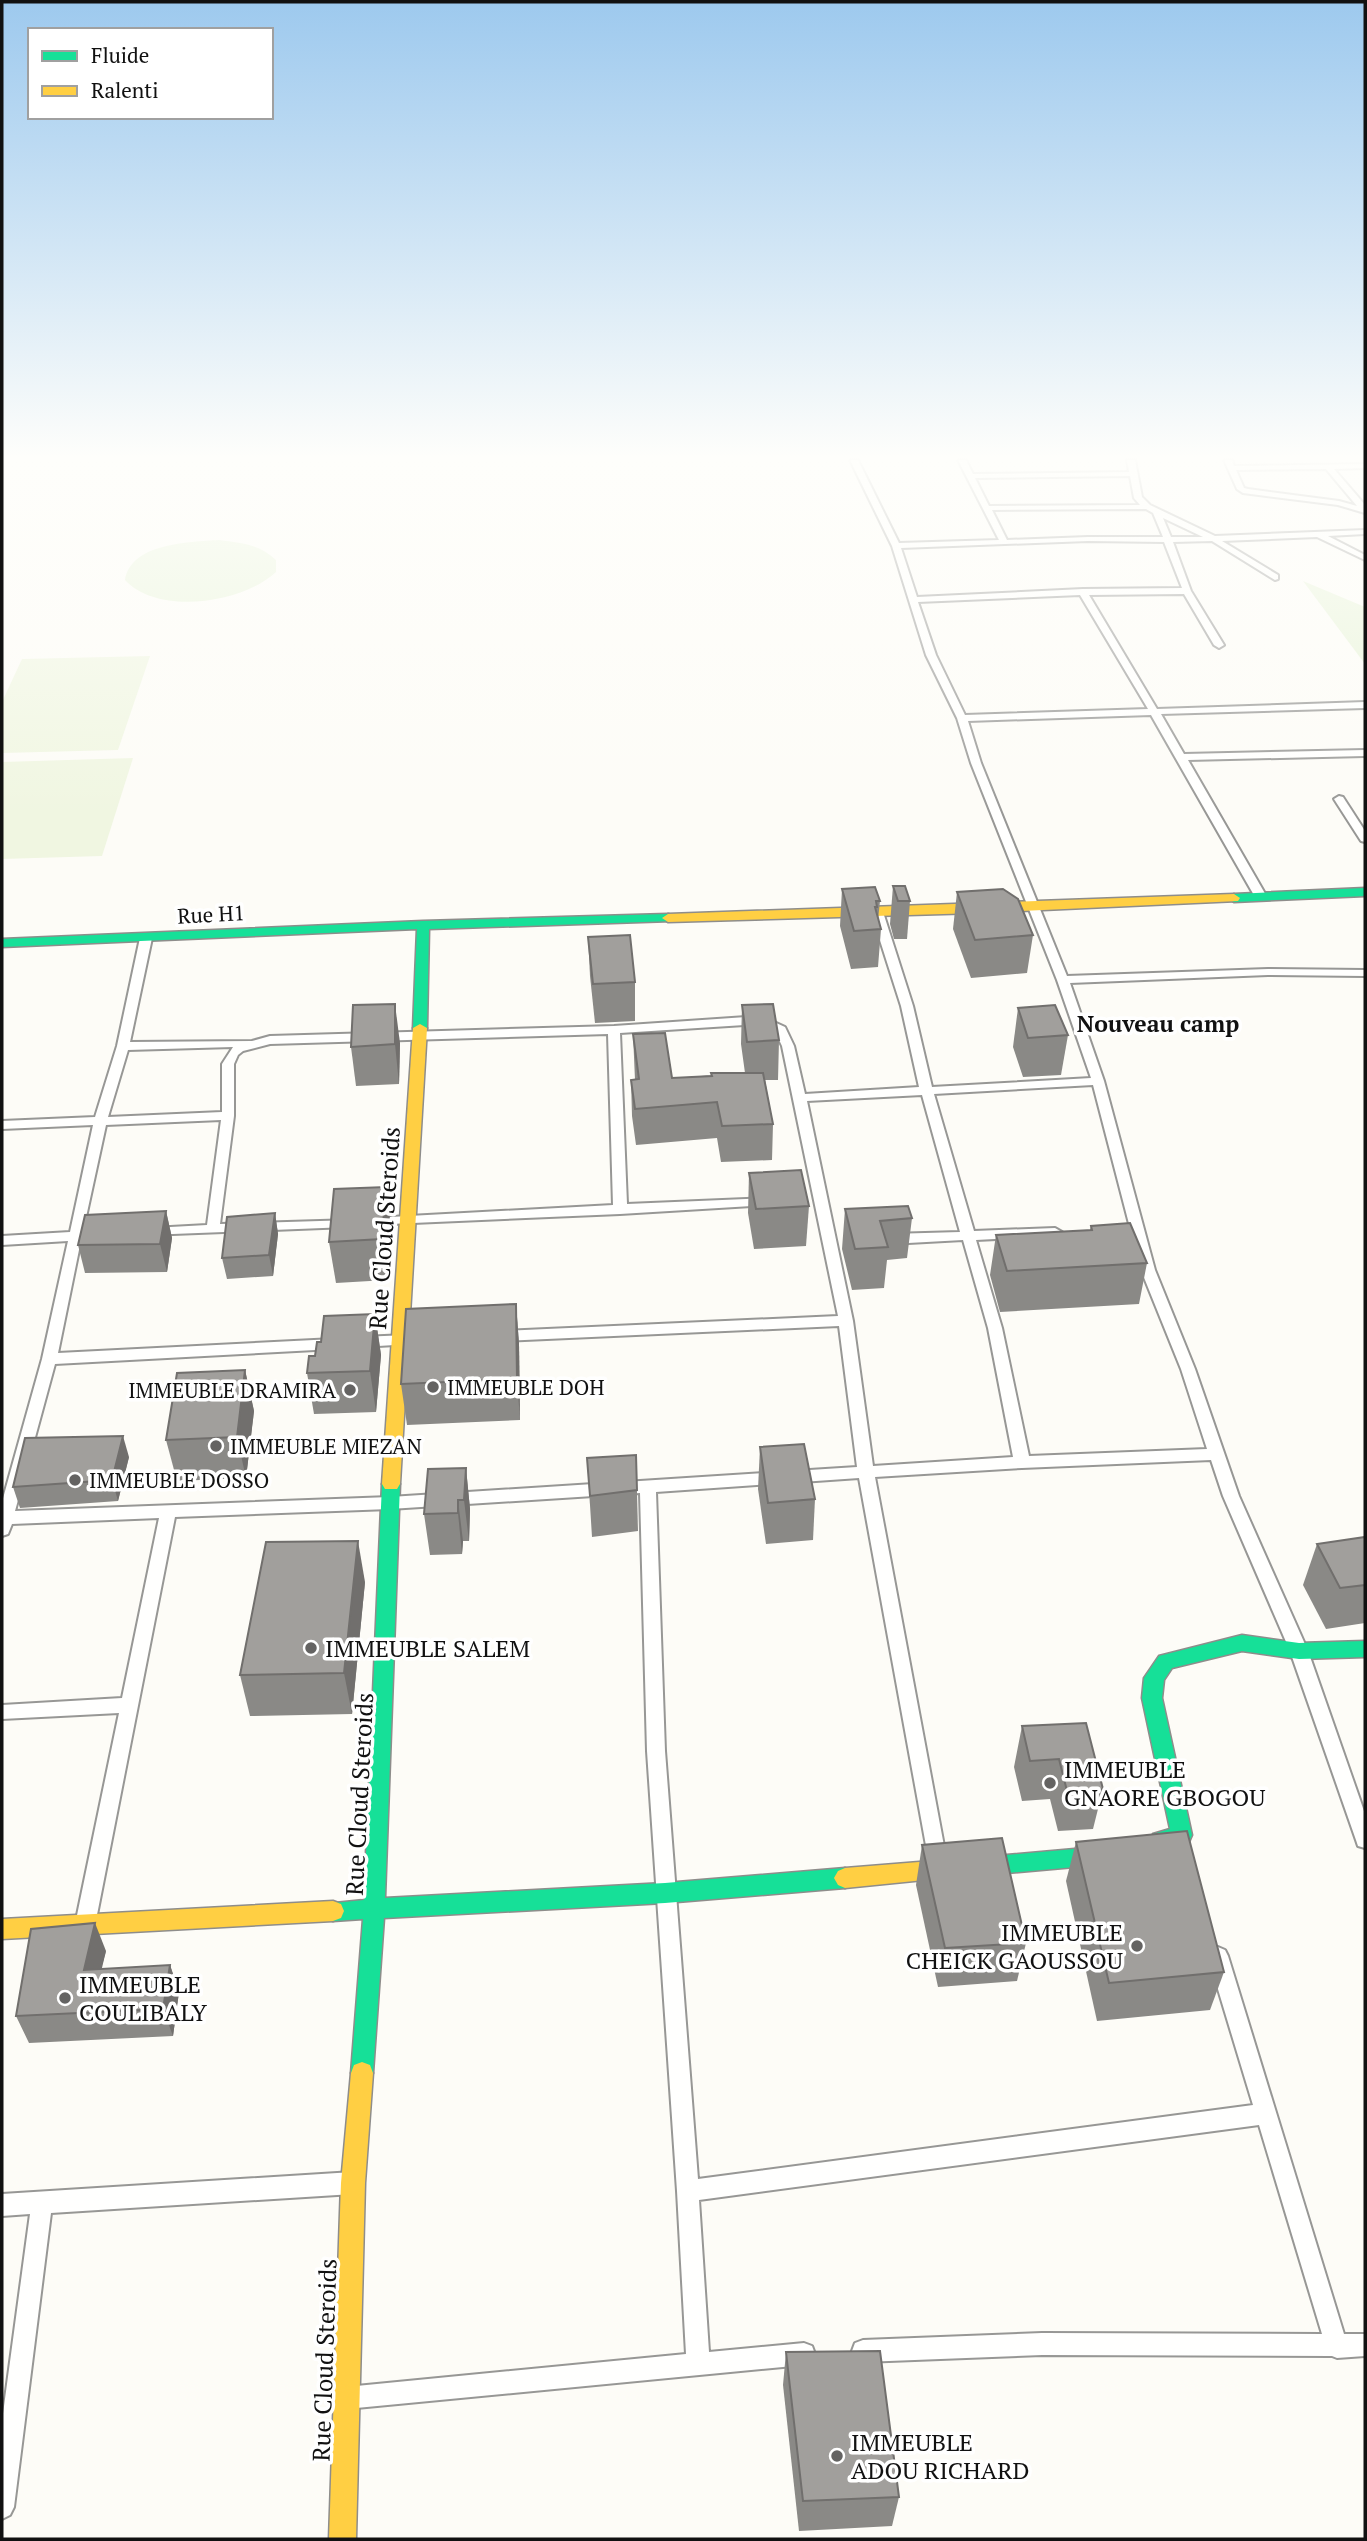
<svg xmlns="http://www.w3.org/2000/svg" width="1367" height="2541" viewBox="0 0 1367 2541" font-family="'PT Serif',serif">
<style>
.green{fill:#e7f3d7}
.pitch{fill:#f0f6e1}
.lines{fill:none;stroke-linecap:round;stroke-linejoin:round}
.street-casing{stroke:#979795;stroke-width:4}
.fast-casing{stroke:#8e8d8b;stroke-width:3}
.slow-casing{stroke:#8e8d8b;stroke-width:3}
.street{fill:#fffffe;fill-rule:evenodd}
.fast{fill:#16e098;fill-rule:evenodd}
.slow{fill:#ffcf43;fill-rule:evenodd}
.wall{fill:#8a8986}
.shaded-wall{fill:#716f6d}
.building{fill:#a19f9c;stroke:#716f6d;stroke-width:2}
.poi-dot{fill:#646362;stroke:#fff;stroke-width:2.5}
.labels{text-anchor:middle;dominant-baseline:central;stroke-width:7;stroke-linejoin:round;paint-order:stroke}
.street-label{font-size:21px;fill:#111;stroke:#fff}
.poi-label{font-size:21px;fill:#111;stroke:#fff;text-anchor:start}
.neighbourhood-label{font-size:23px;font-weight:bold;fill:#111;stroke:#fff}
.near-street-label{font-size:24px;fill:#111;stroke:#fff}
.near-poi-label{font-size:24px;fill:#111;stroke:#fff;text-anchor:start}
</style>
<rect width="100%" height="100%" fill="#fdfcf7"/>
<!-- green -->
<g class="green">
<path d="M219,540C241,543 259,544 276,560V572C243,603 158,616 125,580C131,543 189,542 219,540Z"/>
<polygon points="1303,581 1365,607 1365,664"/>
</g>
<!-- pitch -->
<g class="pitch">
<polygon points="150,656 118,750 2,753 2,702 22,659"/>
<polygon points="133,758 102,856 2,859 2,762"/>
</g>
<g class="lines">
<defs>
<g id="street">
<path d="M850,460H858L899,543L999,540L958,460H966L973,474L1129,472L1127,460H1135L1142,497L1150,505L1215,536L1365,530V534L1328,536L1365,555V560L1317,537L1222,541L1278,575V579L1275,580L1212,541L1173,542L1191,591L1224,645L1219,648L1214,645L1184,594L1089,595L1157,709L1365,702V708L1161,714L1184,754L1365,750V756L1188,760L1267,897L1265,899H1257L1255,897L1151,715L968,721L981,763L1067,976L1268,969L1365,970V976L1268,975L1070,983L1104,1081L1155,1270L1195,1369L1239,1496L1308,1651L1365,1814V1848L1358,1846L1356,1840L1290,1651L1223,1496L1211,1460L1022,1468L875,1477L947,1862L945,1868L938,1870L931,1868L929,1862L859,1478L656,1492L665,1751L698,2179L1253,2105L1208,1956L1211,1950L1218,1947L1225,1950L1228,1956L1344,2334H1365V2356L1337,2358L1332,2356L1042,2355L863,2362L855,2359L852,2351L855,2343L863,2340L1042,2333L1322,2334L1259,2125L699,2200L709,2352L804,2343L812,2346L815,2354L812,2362L804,2365L346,2409L338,2406L335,2398L338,2390L346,2387L686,2354L677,2191L647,1751L640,1493L390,1509L175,1517L95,1925L92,1931L85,1934L78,1931L75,1925L119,1713L2,1719V1705L122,1698L159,1518L12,1524L8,1534L2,1536V1502L42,1359L68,1241L2,1245V1236L70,1232L93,1125L2,1129V1121L95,1117L117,1046L140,938L146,935L152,938L130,1042L252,1041L270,1036L614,1026L761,1016L785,1027L794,1046L805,1094L919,1087L901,1006L871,912L877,909L883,912L913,1006L932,1087L1091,1078L1057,980L971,763L957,718L926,655L892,546ZM1130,476L1134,498L1140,505L989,506L975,478ZM1146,509L1153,513L1163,537H1088L1007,540L992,510ZM1163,518L1203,537H1171ZM1088,541L1164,542L1182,588L1083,589L917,597L901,548ZM1080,595L1148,709L965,715L936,655L918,602ZM760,1024L774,1029L782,1046L838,1316L501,1331L494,1336L501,1341L839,1326L857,1467L390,1497L15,1511L55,1364L334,1349L341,1344L334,1339L58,1353L81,1240L96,1239L103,1235L96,1231H83L106,1125L221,1120L207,1225L152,1228L147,1229L145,1232L147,1235L348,1227L353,1226L355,1223L353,1220L220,1224L234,1116V1064L238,1055L243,1051L270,1044L608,1034L613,1205L372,1218L365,1222L367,1225L620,1214L767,1205L772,1204L774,1201L772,1198L627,1204L620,1033ZM233,1047L222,1064V1112L108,1117L128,1050ZM1093,1085L1141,1270L1181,1369L1207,1449L1029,1456L1002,1328L976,1240L1055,1236L1062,1232L1055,1228L974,1231L934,1094ZM922,1095L960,1232L890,1234L883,1239L890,1244L963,1240L988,1328L1013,1457L873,1466L853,1321L807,1101Z"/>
<path d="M1224,460H1232L1234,466L1365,464V468L1334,469L1365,505V513L1338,505L1243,493L1237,489ZM1326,469L1357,506L1339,501L1248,489L1244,488L1236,470Z"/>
<polygon points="1339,796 1343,797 1365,831 1365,842 1361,841 1334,799"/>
<polygon points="407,1335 414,1340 412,1344 361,1347 354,1342 361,1337"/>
<polygon points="353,2172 361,2175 364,2183 361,2191 353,2194 51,2213 14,2507 10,2515 2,2519 2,2421 30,2214 2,2216 2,2194"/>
</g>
<g id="fast">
<polygon points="1365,888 1365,896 1234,902 1228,898 1234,894"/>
<polygon points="668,914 672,915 672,921 429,929 427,1028 420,1032 413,1028 417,929 2,947 2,939 423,921"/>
<polygon points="391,1477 397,1479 400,1484 385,1898 665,1883 845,1868 852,1871 856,1878 852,1885 845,1888 665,1903 384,1918 373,2073 370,2081 362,2084 354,2081 351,2073 363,1919 333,1921 325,1918 322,1911 325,1904 364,1900 382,1484 385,1479"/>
<path d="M1242,1635L1299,1643L1365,1641V1657L1299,1659L1242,1651L1172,1668L1164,1680L1162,1698L1192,1835L1189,1842C1178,1846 1164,1852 1153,1848L1150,1841L1153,1834L1170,1829L1142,1698L1144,1678L1159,1656Z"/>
<polygon points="1097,1847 1104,1849 1108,1856 1104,1863 1097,1865 984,1875 977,1873 973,1866 977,1859 984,1857"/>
</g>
<g id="slow">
<polygon points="1234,894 1240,898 1238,901 978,913 668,922 662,918 668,914"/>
<polygon points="420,1024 427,1028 400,1484 397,1489 385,1489 382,1484 413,1028"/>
<polygon points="944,1860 951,1862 955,1869 951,1876 944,1878 845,1888 838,1885 834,1878 838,1871 845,1868"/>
<polygon points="333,1901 341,1904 344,1911 341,1918 333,1921 2,1939 2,1919"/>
<polygon points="362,2062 370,2065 373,2073 365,2183 356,2539 329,2539 341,2183 351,2073 354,2065"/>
</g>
</defs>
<!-- street casing -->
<use href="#street" class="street-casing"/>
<!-- fast casing -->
<use href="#fast" class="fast-casing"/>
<!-- slow casing -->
<use href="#slow" class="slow-casing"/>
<!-- street -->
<use href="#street" class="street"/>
<!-- fast -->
<use href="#fast" class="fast"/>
<!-- slow -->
<use href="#slow" class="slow"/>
</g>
<!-- wall -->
<g class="wall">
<polygon points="893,886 910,901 907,939 894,939 890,924"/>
<polygon points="842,889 880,901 878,920 881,929 878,967 851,969 840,926"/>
<polygon points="957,892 1033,935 1027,973 971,978 953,929"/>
<polygon points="588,937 635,982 635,1021 595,1023 590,976"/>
<polygon points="742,1005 779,1040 778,1080 765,1080 773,1124 772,1160 721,1162 717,1138 636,1145 632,1116 631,1080 635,1080 633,1034 672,1078 745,1073 741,1044"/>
<polygon points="1018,1008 1068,1035 1061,1075 1023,1077 1013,1047"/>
<polygon points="400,1043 399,1084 356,1086 351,1047"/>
<polygon points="749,1173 809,1206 806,1246 754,1249 748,1213"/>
<polygon points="845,1209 912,1218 907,1258 887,1260 884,1288 852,1290 842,1249"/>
<polygon points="166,1211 172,1238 167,1272 85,1273 78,1245"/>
<polygon points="275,1213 278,1234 273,1276 227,1279 222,1258"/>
<polygon points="1091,1226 1147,1263 1139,1304 1000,1312 990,1275 996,1235 1090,1230"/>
<polygon points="391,1227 387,1280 336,1283 329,1242"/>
<polygon points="516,1304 519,1344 520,1420 407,1425 401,1384"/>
<polygon points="375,1314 381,1355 376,1412 314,1414 307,1373 321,1342"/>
<polygon points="245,1370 254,1411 246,1478 177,1481 166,1440"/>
<polygon points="760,1447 815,1499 813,1540 766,1544 758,1489"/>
<polygon points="636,1455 638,1531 592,1537 587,1458"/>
<polygon points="129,1457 118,1501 20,1508 13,1487"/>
<polygon points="466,1468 470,1509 469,1541 463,1541 462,1554 430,1555 424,1514"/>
<polygon points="1365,1537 1365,1623 1326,1629 1303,1585 1317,1544"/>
<polygon points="365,1582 352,1714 250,1716 240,1675"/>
<polygon points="1022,1726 1103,1789 1093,1829 1058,1831 1050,1799 1022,1801 1014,1767"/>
<polygon points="1076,1842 1224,1972 1210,2010 1097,2021 1066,1881"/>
<polygon points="922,1845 1026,1943 1017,1981 938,1987 916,1885"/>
<polygon points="106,1951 101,1969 170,1965 179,1992 173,2036 29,2043 16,2016"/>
<polygon points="786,2352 899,2497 892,2526 799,2531 783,2385"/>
</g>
<!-- shaded-wall -->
<g class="shaded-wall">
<polygon points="395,1004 400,1043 399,1084 395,1044"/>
<polygon points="386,1187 391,1227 387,1280 382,1239"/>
<polygon points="166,1211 172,1238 167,1272 160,1244"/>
<polygon points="275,1213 278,1234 273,1276 269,1255"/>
<polygon points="516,1304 519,1344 520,1420 517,1379"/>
<polygon points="375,1314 381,1355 376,1412 370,1371"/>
<polygon points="245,1370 254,1411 246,1478 237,1437"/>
<polygon points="123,1436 129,1457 118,1501 112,1480"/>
<polygon points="466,1468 470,1509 469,1541 464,1500"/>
<polygon points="458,1500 463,1541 462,1554 458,1513"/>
<polygon points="358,1541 365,1582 352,1714 344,1673"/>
<polygon points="95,1923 106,1951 95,1997 84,1970"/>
<polygon points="170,1965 179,1992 173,2036 163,2009"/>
</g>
<!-- building -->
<g class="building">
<polygon points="893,886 905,886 910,901 898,901"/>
<polygon points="875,887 880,901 876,901 877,907 875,907 881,929 854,931 842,889"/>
<polygon points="1003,889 1018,899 1033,935 975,940 957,892"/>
<polygon points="630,935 635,982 593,984 588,937"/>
<polygon points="395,1004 395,1044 351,1047 353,1005"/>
<polygon points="773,1004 779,1040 747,1042 742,1005"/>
<polygon points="1055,1005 1068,1035 1028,1038 1018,1008"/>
<polygon points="665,1033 672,1078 712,1076 711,1073 763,1073 773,1124 722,1126 717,1102 635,1109 631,1080 639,1079 633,1034"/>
<polygon points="801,1170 809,1206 756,1209 749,1173"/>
<polygon points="386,1187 382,1239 329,1242 334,1189"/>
<polygon points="908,1206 912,1218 880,1221 888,1247 855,1249 845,1209"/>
<polygon points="166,1211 160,1244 78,1245 85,1215"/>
<polygon points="275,1213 269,1255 222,1258 227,1217"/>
<polygon points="1130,1223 1147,1263 1007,1271 996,1235 1092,1230 1091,1226"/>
<polygon points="516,1304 517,1379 401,1384 406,1309"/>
<polygon points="375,1314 370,1371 307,1373 309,1356 315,1356 317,1342 321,1342 324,1316"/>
<polygon points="245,1370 237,1437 166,1440 177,1373"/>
<polygon points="123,1436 112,1480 13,1487 25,1438"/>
<polygon points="804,1444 815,1499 768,1503 760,1447"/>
<polygon points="636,1455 637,1490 590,1496 587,1458"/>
<polygon points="466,1468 464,1500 458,1500 458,1513 424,1514 428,1469"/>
<polygon points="1365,1537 1365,1585 1340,1588 1317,1544"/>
<polygon points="358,1541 344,1673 240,1675 266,1542"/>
<polygon points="1086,1723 1103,1789 1067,1791 1059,1759 1030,1761 1022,1726"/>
<polygon points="1187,1831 1224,1972 1109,1983 1076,1842"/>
<polygon points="1002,1838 1026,1943 945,1948 922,1845"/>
<polygon points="95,1923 84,1970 170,1965 163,2009 16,2016 31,1929"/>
<polygon points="880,2351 899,2497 803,2501 786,2352"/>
</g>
<!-- sky -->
<linearGradient id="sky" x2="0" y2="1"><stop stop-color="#9dc9ee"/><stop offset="0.56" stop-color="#fefefb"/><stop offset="1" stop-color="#fefefb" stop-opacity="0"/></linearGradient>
<rect width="1367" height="816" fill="url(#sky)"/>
<!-- markers -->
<g class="poi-dot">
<circle cx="433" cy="1387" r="7"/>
<circle cx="350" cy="1390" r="7"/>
<circle cx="216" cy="1446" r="7"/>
<circle cx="75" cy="1480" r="7"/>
<circle cx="311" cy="1648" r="7"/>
<circle cx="1050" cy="1783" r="7"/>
<circle cx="1137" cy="1946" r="7"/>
<circle cx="65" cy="1998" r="7"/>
<circle cx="837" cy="2456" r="7"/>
</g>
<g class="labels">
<!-- street labels -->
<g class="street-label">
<text transform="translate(211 914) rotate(-3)">Rue H1</text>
</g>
<!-- poi labels -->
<g class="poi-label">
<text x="447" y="1387">IMMEUBLE DOH</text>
<text x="336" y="1390" text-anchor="end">IMMEUBLE DRAMIRA</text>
<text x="230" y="1446">IMMEUBLE MIEZAN</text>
<text x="89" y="1480">IMMEUBLE DOSSO</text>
</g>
<!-- neighbourhood labels -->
<g class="neighbourhood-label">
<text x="1158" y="1023">Nouveau camp</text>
</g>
<!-- near-street labels -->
<g class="near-street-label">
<text transform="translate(384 1228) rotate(-86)">Rue Cloud Steroids</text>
<text transform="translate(359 1794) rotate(-87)">Rue Cloud Steroids</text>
<text transform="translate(324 2360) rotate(-88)">Rue Cloud Steroids</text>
</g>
<!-- near-poi labels -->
<g class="near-poi-label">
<text x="325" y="1648">IMMEUBLE SALEM</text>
<text x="1064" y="1769">IMMEUBLE<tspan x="1064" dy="28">GNAORE GBOGOU</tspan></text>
<text x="1123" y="1932" text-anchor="end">IMMEUBLE<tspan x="1123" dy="28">CHEICK GAOUSSOU</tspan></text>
<text x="79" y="1984">IMMEUBLE<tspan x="79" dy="28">COULIBALY</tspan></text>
<text x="851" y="2442">IMMEUBLE<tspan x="851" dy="28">ADOU RICHARD</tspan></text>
</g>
</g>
<!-- border -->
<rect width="1367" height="2541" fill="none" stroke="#111111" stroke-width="7"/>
<!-- legend -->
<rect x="28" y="28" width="245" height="91" fill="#ffffff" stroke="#a0a0a0" stroke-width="2"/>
<rect x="42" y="51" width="35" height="10" fill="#16e098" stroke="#a0a0a0" stroke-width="2"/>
<text x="91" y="63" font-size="21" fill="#111111">Fluide</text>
<rect x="42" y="86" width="35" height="10" fill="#ffcf43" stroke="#a0a0a0" stroke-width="2"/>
<text x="91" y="98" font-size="21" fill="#111111">Ralenti</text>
</svg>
